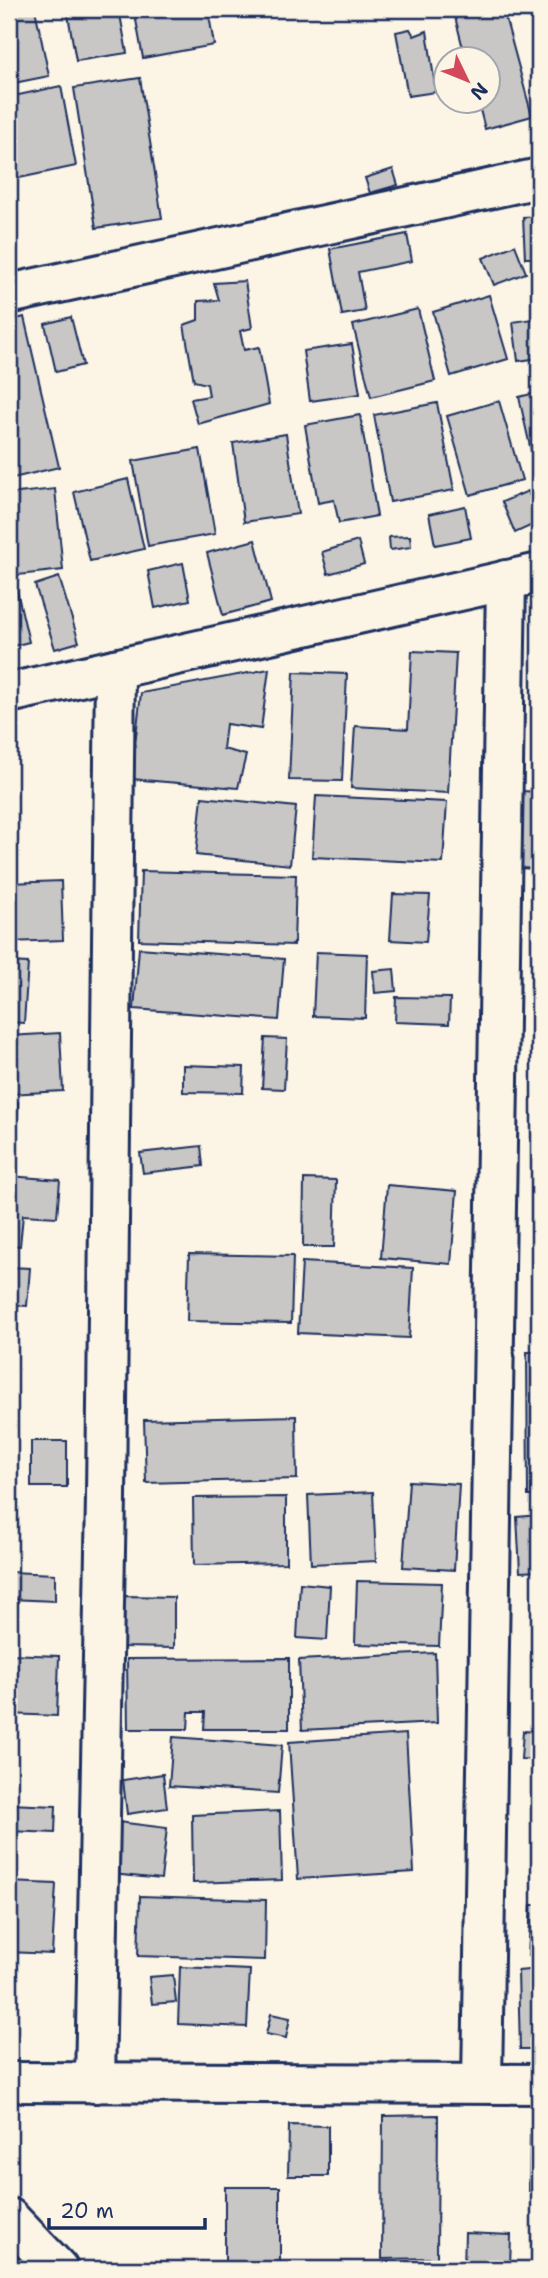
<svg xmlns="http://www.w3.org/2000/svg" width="548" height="2278" viewBox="0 0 548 2278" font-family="'Shantell Sans',sans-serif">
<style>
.building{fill:#c8c7c6;stroke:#1b2f5e;stroke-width:2}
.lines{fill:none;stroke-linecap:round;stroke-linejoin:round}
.street-casing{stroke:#1b2f5e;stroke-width:44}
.street{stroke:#fcf5e5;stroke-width:38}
</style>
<rect width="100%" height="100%" fill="#fcf5e5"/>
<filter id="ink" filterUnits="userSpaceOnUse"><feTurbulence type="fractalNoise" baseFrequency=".0143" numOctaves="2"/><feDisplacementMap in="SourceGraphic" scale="14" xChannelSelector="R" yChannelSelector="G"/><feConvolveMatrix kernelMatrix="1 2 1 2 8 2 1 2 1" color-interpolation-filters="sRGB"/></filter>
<g filter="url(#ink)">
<!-- building -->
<g class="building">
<polygon points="9,9 35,9 49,76 9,84"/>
<polygon points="67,9 119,9 127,53 76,61"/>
<polygon points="134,9 208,9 214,45 143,58"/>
<polygon points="453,9 503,9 532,116 485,129 478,102 489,102 489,60 466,60"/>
<polygon points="410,29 414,36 427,31 436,92 408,96 396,32"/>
<polygon points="140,78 162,218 96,228 74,88"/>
<polygon points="61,86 76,166 10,180 9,97"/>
<polygon points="393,169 398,185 370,193 365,178"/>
<polygon points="539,216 539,258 525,258 523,217"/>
<polygon points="407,234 412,261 358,272 365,311 342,315 330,249"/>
<polygon points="515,245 526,273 494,285 483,258"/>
<polygon points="245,281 252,328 240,331 244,350 259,347 269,404 198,424 191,399 209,396 207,384 194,381 184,325 198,320 198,301 219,300 214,283"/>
<polygon points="489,295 508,359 451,376 433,312"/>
<polygon points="418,309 435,381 371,397 353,325"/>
<polygon points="24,317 59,467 9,479 9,321"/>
<polygon points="71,317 83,365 56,372 45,324"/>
<polygon points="539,318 539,358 518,361 513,322"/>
<polygon points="352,344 360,394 310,401 303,351"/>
<polygon points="539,392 539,487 519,397"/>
<polygon points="499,401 522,480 470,495 447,416"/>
<polygon points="437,403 454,490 390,502 374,415"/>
<polygon points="360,415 377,516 339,523 334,500 318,503 305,425"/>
<polygon points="286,434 298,514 244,522 233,443"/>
<polygon points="200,449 215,534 148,546 133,461"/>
<polygon points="128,479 144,549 90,561 74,492"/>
<polygon points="55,489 63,570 9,576 9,494"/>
<polygon points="528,491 539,522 515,533 502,502"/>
<polygon points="465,506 471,538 435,545 429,514"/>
<polygon points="410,536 411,547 390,550 389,537"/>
<polygon points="255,540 271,602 223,615 207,553"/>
<polygon points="358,541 364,564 328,574 322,552"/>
<polygon points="183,563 190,600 155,608 148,571"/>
<polygon points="59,577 79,642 55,649 35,585"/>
<polygon points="16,587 29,642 9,647 9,589"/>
<polygon points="412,651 456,653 448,793 351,788 355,726 408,729"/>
<polygon points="269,669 261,729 226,724 223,749 246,755 238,788 131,779 141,693"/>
<polygon points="294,672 347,674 342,781 289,780"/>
<polygon points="522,791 539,792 539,869 518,868"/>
<polygon points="316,796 447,802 443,863 312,857"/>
<polygon points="202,797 296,807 290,865 196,855"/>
<polygon points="141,871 296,875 294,945 139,940"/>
<polygon points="61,881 63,940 9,942 9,883"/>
<polygon points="534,891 539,891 539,944 535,944"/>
<polygon points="393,894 430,895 426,942 390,940"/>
<polygon points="139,948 284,959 279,1020 134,1009"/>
<polygon points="316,952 367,954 365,1018 313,1016"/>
<polygon points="9,962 28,963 24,1023 9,1022"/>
<polygon points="394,969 396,991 375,993 373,971"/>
<polygon points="396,997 450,998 449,1024 395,1022"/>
<polygon points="60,1033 63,1091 9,1094 9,1036"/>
<polygon points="265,1038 287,1039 284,1089 262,1088"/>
<polygon points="183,1065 244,1067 243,1093 183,1092"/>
<polygon points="9,1102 18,1102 15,1161 9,1161"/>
<polygon points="201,1146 203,1166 143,1173 140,1153"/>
<polygon points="9,1176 60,1180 57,1217 23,1215 20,1246 9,1245"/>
<polygon points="304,1179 336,1180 334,1247 303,1247"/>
<polygon points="387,1185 457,1191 451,1264 381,1258"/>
<polygon points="189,1254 293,1256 291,1323 187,1321"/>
<polygon points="302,1262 413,1268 409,1338 298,1333"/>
<polygon points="9,1267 30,1268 27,1306 9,1305"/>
<polygon points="527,1352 539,1352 539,1496 528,1496"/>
<polygon points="296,1416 297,1479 146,1483 144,1420"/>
<rect x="31" y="1441" width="36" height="46"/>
<polygon points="409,1481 459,1484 454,1570 403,1567"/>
<polygon points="373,1492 376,1561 311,1564 308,1495"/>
<polygon points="286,1497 286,1563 194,1565 193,1498"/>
<polygon points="539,1515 539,1571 520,1572 517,1517"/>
<polygon points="9,1572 55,1574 55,1601 9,1599"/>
<polygon points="357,1581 442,1583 439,1646 355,1644"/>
<polygon points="300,1583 330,1586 327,1640 297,1638"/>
<polygon points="124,1596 174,1597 174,1648 123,1647"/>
<polygon points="435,1653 437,1723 302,1730 299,1660"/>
<polygon points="9,1654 59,1656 57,1716 9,1714"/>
<polygon points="289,1658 289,1729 204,1729 205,1712 189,1712 188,1729 128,1729 127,1659"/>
<polygon points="523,1731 539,1732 539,1760 521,1759"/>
<polygon points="406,1734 414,1872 298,1879 289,1742"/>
<polygon points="173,1737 282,1745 278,1793 169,1786"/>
<polygon points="163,1774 167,1808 127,1814 123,1780"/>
<polygon points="9,1804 56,1806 55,1833 9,1831"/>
<polygon points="280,1811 282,1880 193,1883 192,1815"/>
<polygon points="118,1822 167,1828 161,1879 112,1874"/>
<polygon points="533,1822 539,1822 539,1848 535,1848"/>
<polygon points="9,1882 56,1884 52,1954 9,1952"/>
<polygon points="140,1896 266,1900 265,1960 138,1956"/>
<polygon points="531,1905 539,1905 539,1956 528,1956"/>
<polygon points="180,1967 250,1970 247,2027 178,2024"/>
<polygon points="539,1969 539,2049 520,2049 518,1971"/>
<polygon points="173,1975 176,2002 152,2004 149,1977"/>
<polygon points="271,2014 290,2018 286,2038 266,2034"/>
<polygon points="438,2115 437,2258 382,2259 383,2116"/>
<polygon points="289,2125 328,2126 328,2176 288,2176"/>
<polygon points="530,2135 539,2135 539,2191 529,2191"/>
<rect x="225" y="2187" width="55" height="82"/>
<polygon points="465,2233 511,2235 510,2269 464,2269"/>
</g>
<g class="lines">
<defs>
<g id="street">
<polyline points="9,294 539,178"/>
<polyline points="9,693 539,573"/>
<polyline points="9,2082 539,2084"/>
<polyline points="95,2083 106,1497 115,669"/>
<polyline points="482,2083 506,580"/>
<polyline points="9,2218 58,2269"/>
</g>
</defs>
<!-- street casing -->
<use href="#street" class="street-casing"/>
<!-- street -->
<use href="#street" class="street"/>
</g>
</g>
<!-- margin -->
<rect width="548" height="2278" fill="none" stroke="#fcf5e5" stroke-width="35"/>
<rect x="18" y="18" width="513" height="2243" fill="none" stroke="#1b2f5e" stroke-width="2.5" filter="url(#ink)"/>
<!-- north arrow -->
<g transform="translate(467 80) rotate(133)"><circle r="33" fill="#fcf5e5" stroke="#a2a6af" stroke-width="2"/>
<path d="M0-5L12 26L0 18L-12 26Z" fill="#d1495b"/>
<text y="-10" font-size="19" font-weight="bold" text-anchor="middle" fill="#1b2f5e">N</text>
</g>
<!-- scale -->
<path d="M49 2218v10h156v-10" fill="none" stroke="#1b2f5e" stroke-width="3.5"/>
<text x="60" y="2218" font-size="21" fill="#1b2f5e" stroke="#fcf5e5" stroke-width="5" paint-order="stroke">20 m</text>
</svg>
